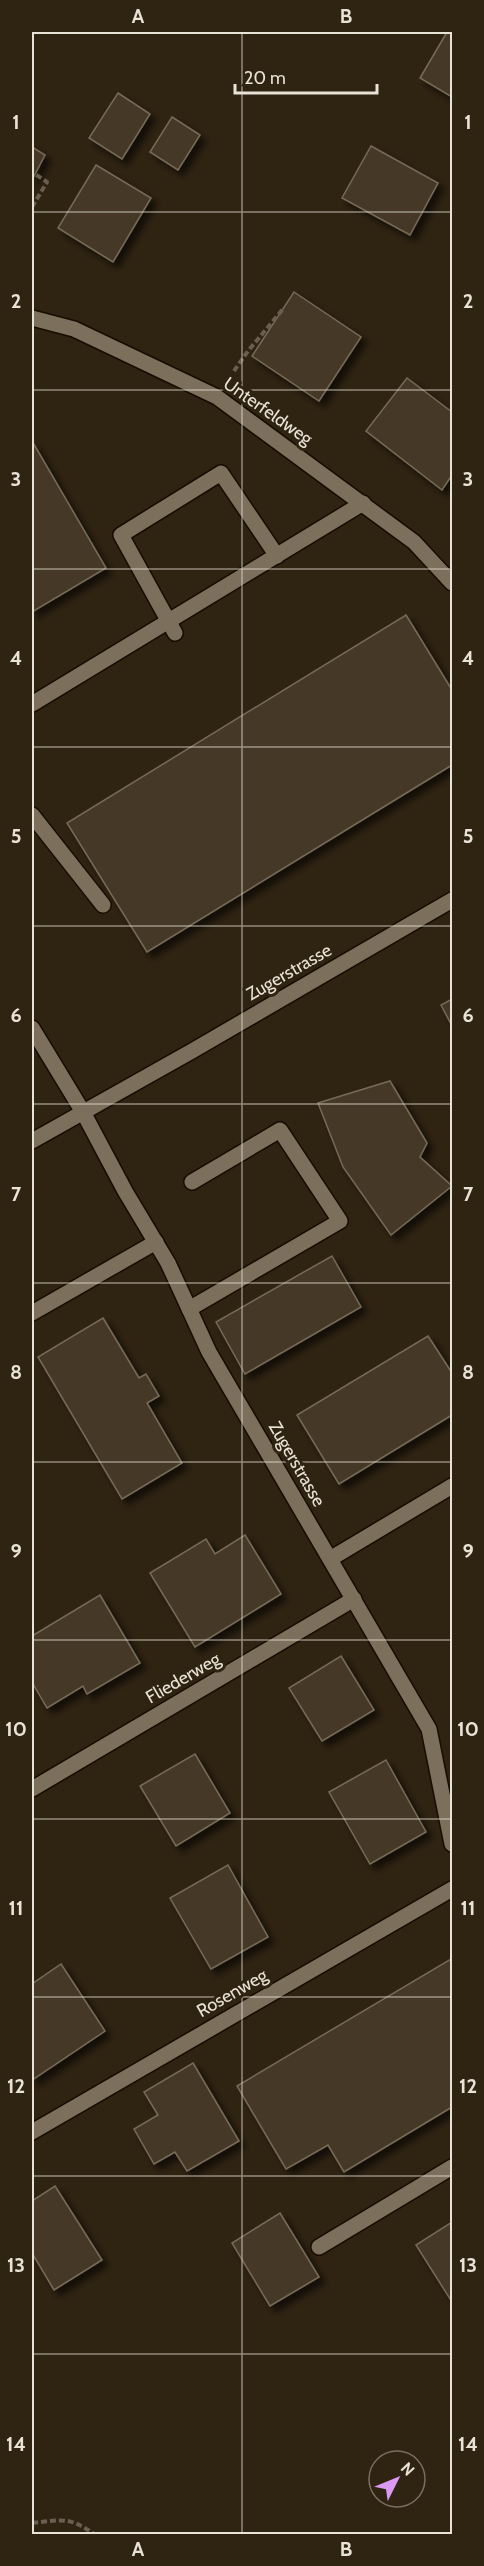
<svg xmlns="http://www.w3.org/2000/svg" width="484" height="2566" viewBox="0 0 484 2566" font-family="Cabin,sans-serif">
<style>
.building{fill:#443826;stroke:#776a57;stroke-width:1.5;filter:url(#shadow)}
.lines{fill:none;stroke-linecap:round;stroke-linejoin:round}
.service-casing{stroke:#160c00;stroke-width:18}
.minor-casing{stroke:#160c00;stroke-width:18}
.secondary-casing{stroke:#160c00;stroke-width:18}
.path{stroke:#695e4f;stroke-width:4;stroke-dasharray:6 3;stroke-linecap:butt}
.service{stroke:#7c6f5b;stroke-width:15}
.minor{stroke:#7c6f5b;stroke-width:15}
.secondary{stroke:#7c6f5b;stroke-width:15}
.grid{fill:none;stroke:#e9e2d7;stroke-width:1.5;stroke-opacity:0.55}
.labels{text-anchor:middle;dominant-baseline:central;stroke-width:6;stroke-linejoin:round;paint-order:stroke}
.street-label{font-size:18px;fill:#e9e2d7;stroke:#2f2312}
.neatline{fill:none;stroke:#e9e2d7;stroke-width:2}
.grid-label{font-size:20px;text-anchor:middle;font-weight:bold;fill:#e9e2d7}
</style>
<defs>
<filter id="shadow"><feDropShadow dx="5.5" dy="5.5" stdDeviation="3" flood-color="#0009"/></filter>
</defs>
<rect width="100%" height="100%" fill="#2f2312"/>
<!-- building -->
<g class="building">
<polygon points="447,32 452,32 452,97 420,78"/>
<polygon points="118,93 150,114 122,159 89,138"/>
<polygon points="172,117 200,135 178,170 150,152"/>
<polygon points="371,146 438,183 410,235 342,198"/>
<polygon points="32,147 45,155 32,180"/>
<polygon points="96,165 151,198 113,262 58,228"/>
<polygon points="294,292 361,337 319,401 252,356"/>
<polygon points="407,378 452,412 452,475 442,490 366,431"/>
<polygon points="32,441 106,568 32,612"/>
<polygon points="406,615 452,690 452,765 147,952 67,823"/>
<polygon points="452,999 452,1026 441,1005"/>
<polygon points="390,1081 427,1143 420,1157 452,1186 391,1235 343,1167 318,1103"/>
<polygon points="332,1256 361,1307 245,1374 216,1322"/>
<polygon points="103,1318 139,1378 146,1374 159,1396 147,1403 182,1463 122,1499 38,1357"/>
<polygon points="428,1336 452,1373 452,1415 339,1484 297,1415"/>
<polygon points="245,1535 281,1594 195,1647 150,1573 206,1539 215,1554"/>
<polygon points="100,1595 140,1663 87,1694 83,1686 47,1708 32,1682 32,1636"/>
<polygon points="341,1656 374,1710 322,1741 289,1688"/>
<polygon points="195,1754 230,1813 176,1846 140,1786"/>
<polygon points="386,1760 426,1832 370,1864 329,1792"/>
<polygon points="228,1865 268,1937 211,1969 170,1898"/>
<polygon points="451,1959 452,2107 344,2172 328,2145 286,2169 237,2086"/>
<polygon points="61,1964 105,2031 32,2080 32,1984"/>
<polygon points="193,2063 239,2141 187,2171 175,2152 154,2164 134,2129 158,2115 144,2092"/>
<polygon points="55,2186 102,2260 54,2290 32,2253 32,2201"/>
<polygon points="280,2213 319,2277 270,2306 232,2243"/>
<polygon points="452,2222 452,2302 416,2245"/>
</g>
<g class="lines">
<defs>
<g id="service">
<polyline points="175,633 121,535 221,473 277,556"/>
<polyline points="32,704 363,503"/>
<polyline points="32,815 103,905"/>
<polyline points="189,1309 340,1221 280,1130 192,1182"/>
<polyline points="32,1313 156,1242"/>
<polyline points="330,1559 452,1486"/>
<polyline points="319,2247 452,2167"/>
</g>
<g id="minor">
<polyline points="32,318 74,329 217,397 414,542 452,583"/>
<polyline points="32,1028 83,1112 125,1191 168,1263 209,1352 429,1729 452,1844"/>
<polyline points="32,1789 354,1599"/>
<polyline points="32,2132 452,1889"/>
</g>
<polyline id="secondary" points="32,1141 192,1051 452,900"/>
</defs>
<!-- service casing -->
<use href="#service" class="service-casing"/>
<!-- minor casing -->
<use href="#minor" class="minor-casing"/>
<!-- secondary casing -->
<use href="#secondary" class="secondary-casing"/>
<!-- path -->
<g class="path">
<polyline points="32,207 47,182 35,174"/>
<polyline points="234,371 248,351 283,309"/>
<path d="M32,2523C61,2520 69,2516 94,2534"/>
</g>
<!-- service -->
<use href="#service" class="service"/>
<!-- minor -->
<use href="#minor" class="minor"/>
<!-- secondary -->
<use href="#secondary" class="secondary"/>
</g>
<!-- grid -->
<path class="grid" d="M242,32V2534M32,212H452M32,390H452M32,569H452M32,747H452M32,926H452M32,1104H452M32,1283H452M32,1462H452M32,1640H452M32,1819H452M32,1997H452M32,2176H452M32,2354H452"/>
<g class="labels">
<!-- street labels -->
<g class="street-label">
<text transform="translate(268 411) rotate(35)">Unterfeldweg</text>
<text transform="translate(289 972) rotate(-30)">Zugerstrasse</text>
<text transform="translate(297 1464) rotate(60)">Zugerstrasse</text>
<text transform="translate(183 1678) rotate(-30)">Fliederweg</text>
<text transform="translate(232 1993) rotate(-30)">Rosenweg</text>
</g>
</g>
<!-- border -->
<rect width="484" height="2566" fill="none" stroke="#2f2312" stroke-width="66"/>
<!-- north arrow -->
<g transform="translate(397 2479) rotate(47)"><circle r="28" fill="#2f2312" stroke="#796f61" stroke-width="1.5"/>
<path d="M0-4.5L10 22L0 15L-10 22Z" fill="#db99f5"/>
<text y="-9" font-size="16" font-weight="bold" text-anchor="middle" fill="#e9e2d7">N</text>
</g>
<!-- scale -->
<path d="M235 84v9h142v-9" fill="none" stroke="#e9e2d7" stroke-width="3"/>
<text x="244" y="84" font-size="18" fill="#e9e2d7" stroke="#2f2312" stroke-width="4.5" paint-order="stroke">20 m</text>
<rect x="33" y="33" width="418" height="2500" class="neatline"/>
<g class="grid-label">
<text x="138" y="23">A</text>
<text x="346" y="23">B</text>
<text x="16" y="129">1</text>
<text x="468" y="129">1</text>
<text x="16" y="308">2</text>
<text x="468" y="308">2</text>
<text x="16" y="486">3</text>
<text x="468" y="486">3</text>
<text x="16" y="665">4</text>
<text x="468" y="665">4</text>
<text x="16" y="843">5</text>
<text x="468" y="843">5</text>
<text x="16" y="1022">6</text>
<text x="468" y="1022">6</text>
<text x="16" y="1201">7</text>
<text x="468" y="1201">7</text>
<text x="16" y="1379">8</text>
<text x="468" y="1379">8</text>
<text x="16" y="1558">9</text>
<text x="468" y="1558">9</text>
<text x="16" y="1736">10</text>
<text x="468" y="1736">10</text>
<text x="16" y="1915">11</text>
<text x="468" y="1915">11</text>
<text x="16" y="2093">12</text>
<text x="468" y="2093">12</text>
<text x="16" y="2272">13</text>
<text x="468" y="2272">13</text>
<text x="16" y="2451">14</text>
<text x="468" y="2451">14</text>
<text x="138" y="2556">A</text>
<text x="346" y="2556">B</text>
</g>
</svg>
